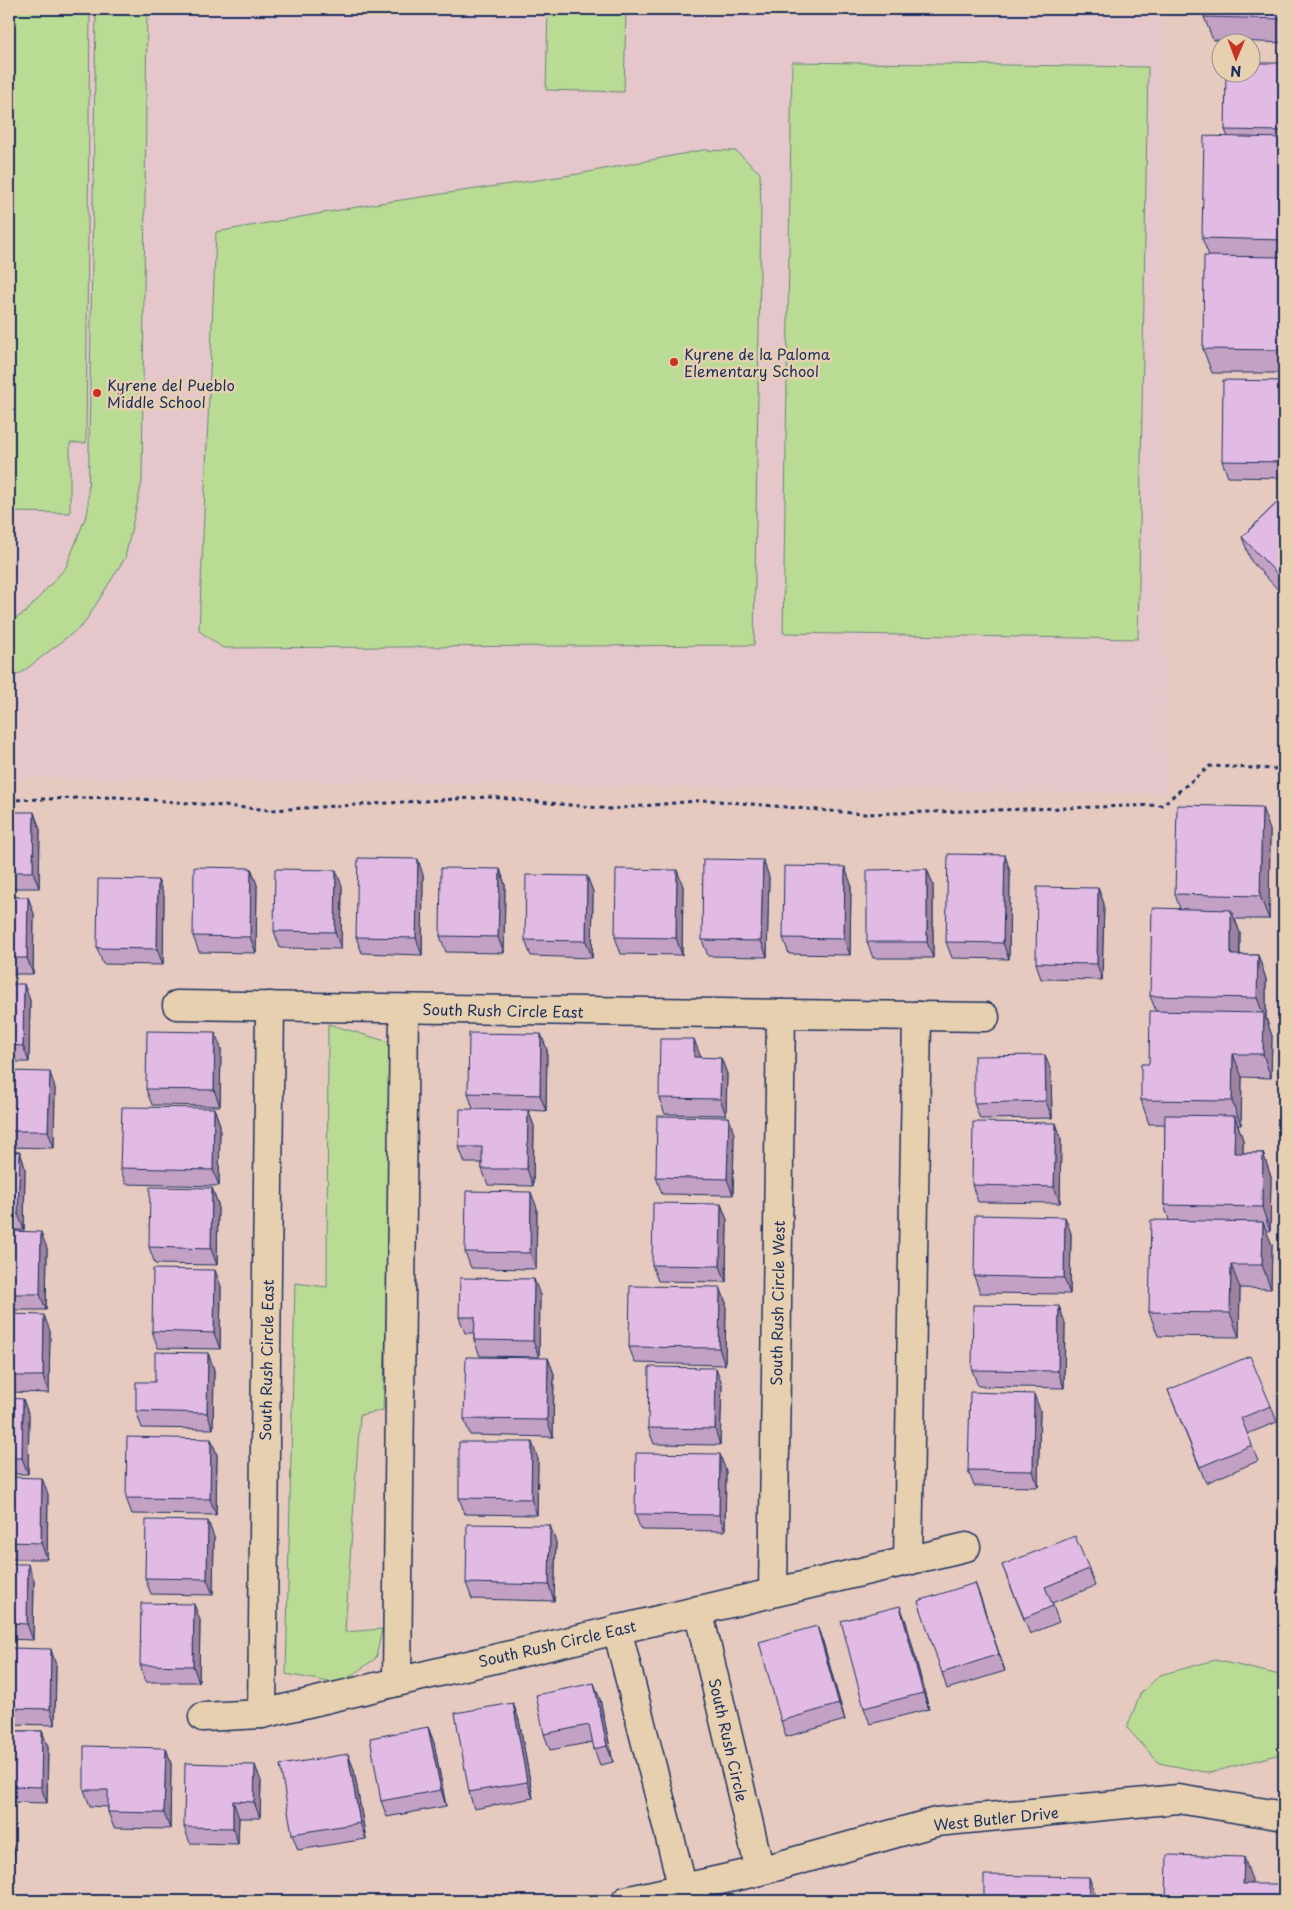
<svg xmlns="http://www.w3.org/2000/svg" width="1293" height="1910" viewBox="0 0 1293 1910" font-family="'Playpen Sans',sans-serif">
<style>
.built{fill:#e5c6cb}
.green{fill:#b9db94;stroke:#6a8579}
.lines{fill:none;stroke-linecap:round;stroke-linejoin:round}
.minor-casing{stroke:#1b2f5e;stroke-width:31}
.path{stroke:#1b2f5e;stroke-width:3;stroke-dasharray:4 4;stroke-linecap:butt}
.minor{stroke:#e7d0b0;stroke-width:28}
.wall{fill:#c2a1c4;stroke:#1b2f5e}
.shaded-wall{fill:#9e83a0;stroke:#1b2f5e}
.building{fill:#e2bbe4;stroke:#1b2f5e}
.poi-dot{fill:#c8321e;stroke:#e7d0b0;stroke-width:2}
.labels{text-anchor:middle;dominant-baseline:central;stroke-width:5;stroke-linejoin:round;paint-order:stroke}
.poi-label{font-size:15px;fill:#1b2f5e;stroke:#e7d0b0;text-anchor:start}
.street-label{font-size:15px;fill:#1b2f5e;stroke:#e7d0b0}
</style>
<rect width="100%" height="100%" fill="#e6cac0"/>
<filter id="ink" filterUnits="userSpaceOnUse"><feTurbulence type="fractalNoise" baseFrequency=".02" numOctaves="2"/><feDisplacementMap in="SourceGraphic" scale="10" xChannelSelector="R" yChannelSelector="G"/><feConvolveMatrix kernelMatrix="1 2 1 2 8 2 1 2 1" color-interpolation-filters="sRGB"/></filter>
<g filter="url(#ink)">
<!-- built -->
<polygon class="built" points="9,9 1162,9 1166,794 9,777"/>
<!-- green -->
<g class="green">
<polygon points="9,9 90,9 86,443 70,443 70,513 9,512"/>
<polygon points="96,9 147,9 142,482 125,558 83,625 21,673 9,678 9,622 26,612 66,567 88,511"/>
<polygon points="548,9 626,9 624,92 546,90"/>
<polygon points="792,62 1148,67 1138,639 783,633"/>
<polygon points="703,150 736,151 760,173 761,207 754,645 223,648 199,631 216,232 374,204 578,174"/>
<polygon points="328,1024 396,1044 383,1410 360,1415 345,1632 382,1629 376,1658 340,1684 286,1674 295,1283 327,1287"/>
<polygon points="1215,1660 1284,1676 1284,1753 1209,1773 1159,1763 1127,1728 1140,1694 1160,1675"/>
</g>
<g class="lines">
<defs>
<g id="minor">
<polyline points="177,1005 985,1017"/>
<polyline points="908,1561 917,1016"/>
<polyline points="773,1592 781,1014"/>
<polyline points="698,1610 760,1871"/>
<polyline points="617,1629 683,1889"/>
<polyline points="397,1681 404,1009"/>
<polyline points="262,1714 270,1006"/>
<polyline points="203,1717 262,1714 966,1547"/>
<polyline points="626,1901 760,1871 936,1822 1178,1799 1284,1816"/>
</g>
</defs>
<!-- minor casing -->
<use href="#minor" class="minor-casing"/>
<!-- path -->
<polyline class="path" points="9,800 117,797 271,810 490,797 610,809 707,800 864,814 1162,805 1210,766 1274,769 1284,765"/>
<!-- minor -->
<use href="#minor" class="minor"/>
</g>
<!-- wall -->
<g class="wall">
<polygon points="1284,9 1284,43 1213,40 1204,17"/>
<polygon points="1284,63 1284,373 1212,373 1203,349 1209,256 1202,238 1228,137 1225,130"/>
<polygon points="1284,381 1284,478 1228,477 1222,461"/>
<polygon points="1284,496 1284,596 1251,561 1242,537"/>
<polygon points="9,812 40,829 39,888 9,888"/>
<polygon points="1270,830 1269,919 1235,919 1240,933 1240,955 1258,955 1266,979 1266,1018 1272,1036 1271,1078 1242,1077 1241,1125 1238,1125 1243,1140 1243,1153 1263,1153 1271,1177 1270,1231 1266,1231 1272,1245 1271,1289 1240,1288 1239,1337 1158,1336 1149,1312 1169,1220 1164,1205 1165,1124 1149,1124 1141,1100 1149,1064 1156,1011 1150,996 1180,909 1175,894"/>
<polygon points="763,860 769,877 767,957 708,956 702,940"/>
<polygon points="251,868 257,885 256,953 199,952 193,936"/>
<polygon points="500,869 505,885 504,953 446,952 440,936"/>
<polygon points="927,869 933,885 933,958 873,958 867,942"/>
<polygon points="1010,871 1009,959 952,958 946,942"/>
<polygon points="423,875 422,955 362,953 356,937"/>
<polygon points="587,876 593,892 592,958 531,956 525,940"/>
<polygon points="158,880 164,896 163,965 103,964 97,948"/>
<polygon points="851,884 850,955 789,954 783,938"/>
<polygon points="342,886 341,949 280,948 274,931"/>
<polygon points="683,886 682,955 621,954 615,937"/>
<polygon points="1098,888 1104,904 1102,980 1041,979 1036,963"/>
<polygon points="9,897 28,897 34,914 33,974 9,974"/>
<polygon points="9,984 30,1000 29,1062 9,1062"/>
<polygon points="541,1034 547,1050 546,1111 528,1110 534,1126 533,1186 488,1185 482,1169 482,1163 465,1163 459,1147 473,1109 468,1093"/>
<polygon points="221,1048 220,1106 152,1105 146,1089"/>
<polygon points="700,1055 700,1058 721,1058 727,1074 726,1115 665,1114 659,1098"/>
<polygon points="9,1071 55,1088 54,1148 9,1147"/>
<polygon points="1051,1071 1052,1118 980,1119 974,1103"/>
<polygon points="214,1108 220,1125 219,1186 126,1184 120,1168"/>
<polygon points="1056,1123 1061,1139 1060,1203 978,1202 972,1185"/>
<polygon points="734,1134 733,1195 662,1194 656,1177"/>
<polygon points="9,1152 20,1152 25,1168 24,1230 9,1230"/>
<polygon points="212,1188 218,1204 217,1265 155,1264 149,1247"/>
<polygon points="721,1204 727,1220 726,1282 658,1281 652,1265"/>
<polygon points="537,1208 536,1269 471,1268 465,1252"/>
<polygon points="9,1231 47,1248 46,1310 9,1310"/>
<polygon points="1071,1233 1070,1294 980,1293 974,1276"/>
<polygon points="221,1286 220,1349 158,1348 152,1331"/>
<polygon points="720,1287 726,1303 725,1365 635,1363 629,1347"/>
<polygon points="540,1295 539,1357 480,1356 474,1340 474,1333 465,1333 459,1317"/>
<polygon points="1059,1306 1065,1323 1064,1388 978,1386 972,1370"/>
<polygon points="9,1314 50,1331 49,1393 9,1392"/>
<polygon points="208,1353 214,1370 213,1429 142,1428 136,1411 155,1382"/>
<polygon points="548,1358 554,1374 553,1437 470,1435 464,1419"/>
<polygon points="716,1368 722,1384 720,1445 654,1444 648,1428"/>
<polygon points="1168,1390 1271,1406 1277,1422 1247,1434 1258,1461 1206,1483"/>
<polygon points="9,1398 29,1415 28,1474 9,1474"/>
<polygon points="1040,1410 1038,1487 974,1486 968,1470"/>
<polygon points="211,1439 217,1455 216,1515 132,1514 126,1498"/>
<polygon points="538,1459 537,1515 465,1514 459,1498"/>
<polygon points="726,1471 725,1531 641,1530 635,1514"/>
<polygon points="9,1477 48,1494 47,1559 9,1559"/>
<polygon points="214,1537 213,1595 151,1594 145,1578"/>
<polygon points="556,1542 554,1601 472,1599 466,1583"/>
<polygon points="9,1564 34,1580 33,1640 9,1639"/>
<polygon points="1002,1565 1089,1569 1095,1586 1052,1603 1059,1622 1030,1634"/>
<polygon points="975,1583 1005,1671 947,1689 942,1673"/>
<polygon points="900,1606 906,1622 929,1709 870,1724 864,1708"/>
<polygon points="200,1620 199,1682 146,1682 140,1665"/>
<polygon points="817,1626 823,1642 845,1720 786,1737 781,1721"/>
<polygon points="9,1648 56,1665 55,1725 9,1724"/>
<polygon points="600,1699 613,1762 600,1765 594,1749 593,1742 550,1750 544,1734"/>
<polygon points="513,1703 519,1720 533,1798 474,1809 469,1792"/>
<polygon points="428,1727 434,1743 446,1806 387,1817 381,1801"/>
<polygon points="9,1731 42,1731 48,1747 47,1803 9,1802"/>
<polygon points="166,1748 171,1764 170,1829 114,1828 108,1812 108,1807 90,1806 84,1790"/>
<polygon points="348,1754 354,1770 366,1839 298,1850 292,1834"/>
<polygon points="261,1781 260,1818 239,1818 238,1844 190,1843 184,1827"/>
<polygon points="9,1837 14,1850 13,1893 9,1893"/>
</g>
<!-- shaded-wall -->
<g class="shaded-wall">
<polygon points="1282,429 1284,434 1284,469 1282,462"/>
<polygon points="1262,807 1270,830 1269,919 1260,896"/>
<polygon points="34,812 40,829 39,888 33,872"/>
<polygon points="1005,855 1010,871 1009,959 1003,943"/>
<polygon points="418,859 423,875 422,955 416,938"/>
<polygon points="763,860 769,877 767,957 761,941"/>
<polygon points="845,867 851,884 850,955 844,939"/>
<polygon points="251,868 257,885 256,953 250,937"/>
<polygon points="500,869 505,885 504,953 498,937"/>
<polygon points="927,869 933,885 933,958 927,942"/>
<polygon points="336,870 342,886 341,949 335,932"/>
<polygon points="677,870 683,886 682,955 676,938"/>
<polygon points="587,876 593,892 592,958 586,941"/>
<polygon points="158,880 164,896 163,965 157,949"/>
<polygon points="1098,888 1104,904 1102,980 1097,964"/>
<polygon points="28,897 34,914 33,974 27,958"/>
<polygon points="1231,910 1240,933 1239,978 1231,955"/>
<polygon points="1258,955 1266,979 1266,1018 1272,1036 1271,1078 1263,1054 1264,1016 1257,998"/>
<polygon points="24,984 30,1000 29,1062 23,1046"/>
<polygon points="215,1032 221,1048 220,1106 214,1090"/>
<polygon points="541,1034 547,1050 546,1111 540,1095"/>
<polygon points="694,1039 700,1055 700,1074 694,1057"/>
<polygon points="1233,1054 1242,1077 1241,1125 1232,1101"/>
<polygon points="1045,1055 1051,1071 1052,1118 1046,1101"/>
<polygon points="721,1058 727,1074 726,1115 720,1099"/>
<polygon points="50,1072 55,1088 54,1148 48,1131"/>
<polygon points="214,1108 220,1125 219,1186 213,1170"/>
<polygon points="528,1110 534,1126 533,1186 527,1169"/>
<polygon points="1235,1116 1243,1140 1243,1177 1234,1153"/>
<polygon points="729,1117 734,1134 733,1195 727,1179"/>
<polygon points="1056,1123 1061,1139 1060,1203 1054,1187"/>
<polygon points="20,1152 25,1168 24,1230 18,1214"/>
<polygon points="1263,1153 1271,1177 1270,1231 1262,1207"/>
<polygon points="212,1188 218,1204 217,1265 211,1249"/>
<polygon points="531,1192 537,1208 536,1269 530,1253"/>
<polygon points="721,1204 727,1220 726,1282 720,1266"/>
<polygon points="1065,1217 1071,1233 1070,1294 1064,1278"/>
<polygon points="1263,1222 1272,1245 1271,1289 1262,1265"/>
<polygon points="41,1232 47,1248 46,1310 40,1294"/>
<polygon points="1231,1265 1240,1288 1239,1337 1230,1313"/>
<polygon points="215,1270 221,1286 220,1349 214,1333"/>
<polygon points="534,1279 540,1295 539,1357 533,1341"/>
<polygon points="720,1287 726,1303 725,1365 719,1348"/>
<polygon points="1059,1306 1065,1323 1064,1388 1058,1371"/>
<polygon points="44,1315 50,1331 49,1393 43,1376"/>
<polygon points="208,1353 214,1370 213,1429 207,1413"/>
<polygon points="548,1358 554,1374 553,1437 547,1420"/>
<polygon points="716,1368 722,1384 720,1445 715,1429"/>
<polygon points="1034,1394 1040,1410 1038,1487 1033,1471"/>
<polygon points="23,1399 29,1415 28,1474 22,1458"/>
<polygon points="211,1439 217,1455 216,1515 210,1499"/>
<polygon points="532,1442 538,1459 537,1515 531,1499"/>
<polygon points="720,1454 726,1471 725,1531 719,1515"/>
<polygon points="42,1478 48,1494 47,1559 41,1543"/>
<polygon points="208,1521 214,1537 213,1595 207,1579"/>
<polygon points="550,1525 556,1542 554,1601 549,1585"/>
<polygon points="28,1564 34,1580 33,1640 27,1624"/>
<polygon points="975,1583 981,1599 1005,1671 999,1654"/>
<polygon points="194,1604 200,1620 199,1682 193,1666"/>
<polygon points="900,1606 906,1622 929,1709 923,1693"/>
<polygon points="817,1626 823,1642 845,1720 839,1704"/>
<polygon points="51,1649 56,1665 55,1725 50,1709"/>
<polygon points="594,1683 600,1699 613,1762 607,1746"/>
<polygon points="513,1703 519,1720 533,1798 527,1782"/>
<polygon points="428,1727 434,1743 446,1806 441,1790"/>
<polygon points="42,1731 48,1747 47,1803 41,1787"/>
<polygon points="166,1748 171,1764 170,1829 164,1813"/>
<polygon points="348,1754 354,1770 366,1839 360,1823"/>
<polygon points="255,1765 261,1781 260,1818 254,1802"/>
<polygon points="233,1801 239,1818 238,1844 233,1828"/>
<polygon points="9,1837 14,1850 13,1893 9,1882"/>
<polygon points="1244,1857 1252,1880 1252,1901 1243,1884"/>
<polygon points="1089,1877 1095,1893 1095,1901 1089,1901"/>
</g>
<!-- building -->
<g class="building">
<polygon points="1204,9 1284,9 1284,19 1204,17"/>
<polygon points="1250,63 1284,63 1284,131 1225,130 1226,72 1250,72"/>
<polygon points="1204,136 1284,138 1284,240 1202,238"/>
<polygon points="1204,256 1284,257 1284,350 1203,349"/>
<polygon points="1223,380 1284,381 1284,429 1282,429 1282,462 1222,461"/>
<polygon points="1284,496 1284,581 1242,537"/>
<polygon points="1177,805 1262,807 1260,896 1175,894"/>
<polygon points="9,812 34,812 33,872 9,872"/>
<polygon points="948,854 1005,855 1003,943 946,942"/>
<polygon points="358,858 418,859 416,938 356,937"/>
<polygon points="703,859 763,860 761,941 702,940"/>
<polygon points="784,866 845,867 844,939 783,938"/>
<polygon points="194,867 251,868 250,937 193,936"/>
<polygon points="441,868 500,869 498,937 440,936"/>
<polygon points="275,869 336,870 335,932 274,931"/>
<polygon points="616,869 677,870 676,938 615,937"/>
<polygon points="927,869 927,942 867,942 867,870"/>
<polygon points="526,875 587,876 586,941 525,940"/>
<polygon points="98,879 158,880 157,949 97,948"/>
<polygon points="1037,887 1098,888 1097,964 1036,963"/>
<polygon points="9,897 28,897 27,958 9,958"/>
<polygon points="1152,908 1231,910 1231,955 1258,955 1257,998 1150,996"/>
<polygon points="9,984 24,984 23,1046 9,1045"/>
<polygon points="1150,1011 1264,1013 1263,1054 1233,1054 1232,1101 1141,1100 1141,1064 1149,1064"/>
<polygon points="147,1031 215,1032 214,1090 146,1089"/>
<polygon points="469,1033 541,1034 540,1095 468,1093"/>
<polygon points="660,1039 694,1039 694,1057 721,1058 720,1099 659,1098"/>
<polygon points="1045,1055 1046,1101 974,1103 974,1056"/>
<polygon points="9,1071 50,1072 48,1131 9,1131"/>
<polygon points="122,1107 214,1108 213,1170 120,1168"/>
<polygon points="460,1109 528,1110 527,1169 482,1169 482,1147 459,1147"/>
<polygon points="1165,1115 1235,1116 1234,1153 1263,1153 1262,1207 1164,1205"/>
<polygon points="657,1116 729,1117 727,1179 656,1177"/>
<polygon points="973,1122 1056,1123 1054,1187 972,1185"/>
<polygon points="9,1152 20,1152 18,1214 9,1214"/>
<polygon points="150,1187 212,1188 211,1249 149,1247"/>
<polygon points="466,1191 531,1192 530,1253 465,1252"/>
<polygon points="653,1203 721,1204 720,1266 652,1265"/>
<polygon points="975,1215 1065,1217 1064,1278 974,1276"/>
<polygon points="1151,1220 1263,1222 1262,1265 1231,1265 1230,1313 1149,1312"/>
<polygon points="9,1231 41,1232 40,1294 9,1294"/>
<polygon points="153,1269 215,1270 214,1333 152,1331"/>
<polygon points="460,1278 534,1279 533,1341 474,1340 475,1317 459,1317"/>
<polygon points="630,1286 720,1287 719,1348 629,1347"/>
<polygon points="973,1305 1059,1306 1058,1371 972,1370"/>
<polygon points="9,1314 44,1315 43,1376 9,1376"/>
<polygon points="155,1352 208,1353 207,1413 136,1411 136,1382 155,1382"/>
<polygon points="1250,1356 1271,1406 1241,1418 1252,1445 1200,1467 1168,1390"/>
<polygon points="466,1357 548,1358 547,1420 464,1419"/>
<polygon points="649,1367 716,1368 715,1429 648,1428"/>
<polygon points="970,1392 1034,1394 1033,1471 968,1470"/>
<polygon points="9,1398 23,1399 22,1458 9,1458"/>
<polygon points="127,1437 211,1439 210,1499 126,1498"/>
<polygon points="459,1442 532,1442 531,1499 459,1498"/>
<polygon points="636,1453 720,1454 719,1515 635,1514"/>
<polygon points="9,1477 42,1478 41,1543 9,1542"/>
<polygon points="146,1520 208,1521 207,1579 145,1578"/>
<polygon points="467,1524 550,1525 549,1585 466,1583"/>
<polygon points="1075,1536 1089,1569 1045,1587 1053,1606 1024,1618 1002,1565"/>
<polygon points="9,1564 28,1564 27,1624 9,1623"/>
<polygon points="975,1583 999,1654 942,1673 918,1601"/>
<polygon points="141,1603 194,1604 193,1666 140,1665"/>
<polygon points="900,1606 923,1693 864,1708 841,1621"/>
<polygon points="817,1626 839,1704 781,1721 759,1642"/>
<polygon points="9,1648 51,1649 50,1709 9,1708"/>
<polygon points="594,1683 607,1746 594,1749 589,1725 544,1734 536,1695"/>
<polygon points="513,1703 527,1782 469,1792 455,1713"/>
<polygon points="428,1727 441,1790 381,1801 370,1738"/>
<polygon points="9,1731 42,1731 41,1787 9,1786"/>
<polygon points="84,1746 166,1748 164,1813 108,1812 108,1790 84,1790"/>
<polygon points="348,1754 360,1823 292,1834 280,1765"/>
<polygon points="185,1763 255,1765 254,1802 233,1801 233,1828 184,1827"/>
<polygon points="1167,1855 1244,1857 1243,1884 1284,1884 1284,1901 1166,1901"/>
<polygon points="984,1875 1089,1877 1089,1901 984,1901"/>
</g>
</g>
<!-- markers -->
<g class="poi-dot">
<circle cx="674" cy="362" r="5"/>
<circle cx="97" cy="393" r="5"/>
</g>
<g class="labels">
<!-- poi labels -->
<g class="poi-label">
<text x="684" y="353">Kyrene de la Paloma<tspan x="684" dy="17">Elementary School</tspan></text>
<text x="107" y="384">Kyrene del Pueblo<tspan x="107" dy="17">Middle School</tspan></text>
</g>
<!-- street labels -->
<g class="street-label">
<text transform="translate(503 1010) rotate(1)">South Rush Circle East</text>
<text transform="translate(777 1303) rotate(-89)">South Rush Circle West</text>
<text transform="translate(266 1360) rotate(-89)">South Rush Circle East</text>
<text transform="translate(557 1643) rotate(-13)">South Rush Circle East</text>
<text transform="translate(729 1740) rotate(77)">South Rush Circle</text>
<text transform="translate(996 1818) rotate(-6)">West Butler Drive</text>
</g>
</g>
<!-- margin -->
<rect width="1293" height="1910" fill="none" stroke="#e7d0b0" stroke-width="30"/>
<rect x="15" y="15" width="1263" height="1880" fill="none" stroke="#1b2f5e" stroke-width="2" filter="url(#ink)"/>
<!-- north arrow -->
<g transform="translate(1236 58) rotate(181)"><circle r="24" fill="#e7d0b0" stroke="#95908f"/>
<path d="M0-4L9 19L0 12L-9 19Z" fill="#c8321e"/>
<text y="-8" font-size="14" font-weight="bold" text-anchor="middle" fill="#1b2f5e">N</text>
</g>
</svg>
